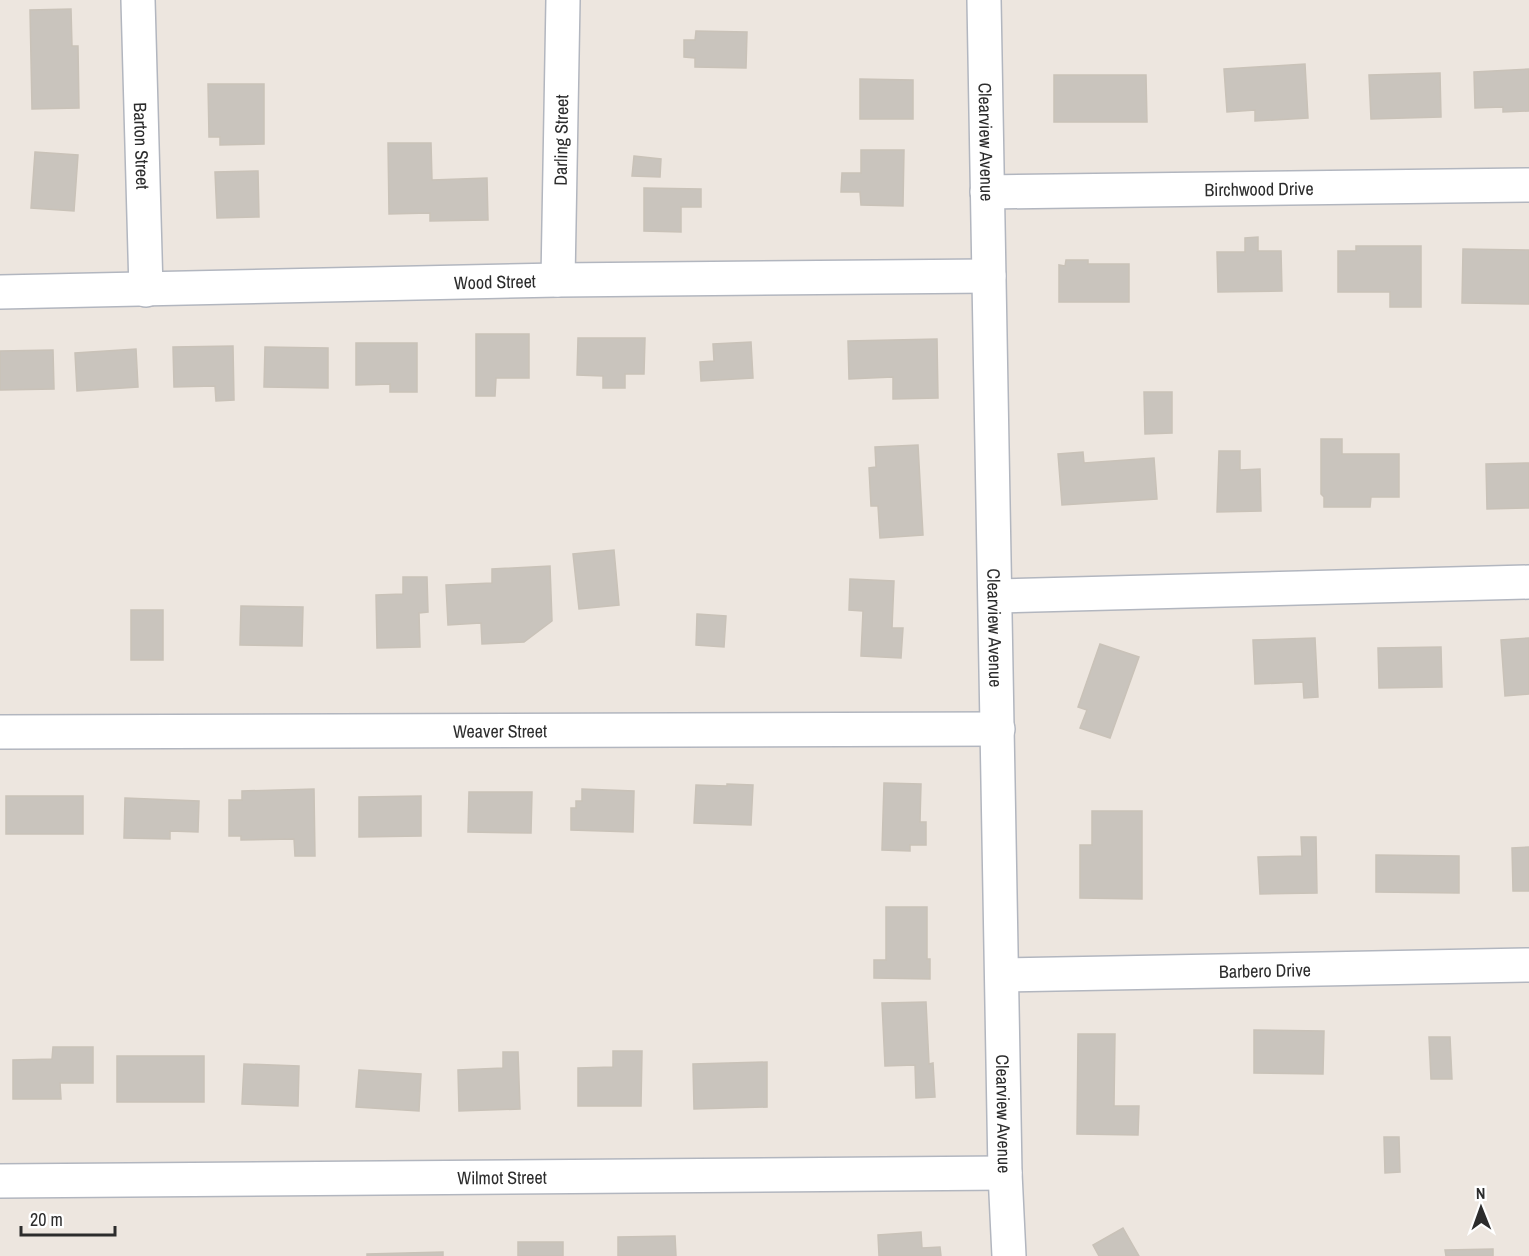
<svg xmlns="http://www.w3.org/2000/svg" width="1529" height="1256" viewBox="0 0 1529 1256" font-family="'Archivo Narrow',sans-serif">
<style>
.building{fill:#c9c4bd;stroke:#c9c2b8;stroke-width:1.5}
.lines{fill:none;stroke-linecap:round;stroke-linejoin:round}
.minor-casing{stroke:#b2b6bf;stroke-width:36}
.minor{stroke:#fff;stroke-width:33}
.labels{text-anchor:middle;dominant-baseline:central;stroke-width:5;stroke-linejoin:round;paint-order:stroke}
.street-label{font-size:18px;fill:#2c2c2c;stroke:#fff}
</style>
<rect width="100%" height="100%" fill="#ede6df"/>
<!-- building -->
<g class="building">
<polygon points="71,9 72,46 78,46 79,108 32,109 30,10"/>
<polygon points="696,31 747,32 746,68 695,67 695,58 684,57 684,40 695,40"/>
<polygon points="1305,64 1308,118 1255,121 1255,110 1227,112 1224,69"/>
<polygon points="1529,69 1529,111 1503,112 1503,107 1475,108 1474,72"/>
<polygon points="1440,73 1441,117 1371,119 1369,75"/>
<polygon points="1054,75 1146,75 1147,122 1054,122"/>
<polygon points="860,79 913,80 913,119 860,119"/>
<polygon points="208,84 264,84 264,144 220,145 220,137 209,137"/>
<polygon points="388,143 431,143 432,180 487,178 488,220 430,221 430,213 389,214"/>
<polygon points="861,150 904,150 903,206 861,205 860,192 841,192 842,173 861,173"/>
<polygon points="35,152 78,155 74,211 31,208"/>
<polygon points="634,156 661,159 660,177 632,176"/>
<polygon points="258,171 259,217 217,218 215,172"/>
<polygon points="644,188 701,189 701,207 681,207 681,232 644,231"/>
<polygon points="1258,237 1258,251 1281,251 1282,291 1218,292 1217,252 1245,252 1245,238"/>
<polygon points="1356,246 1421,246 1421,307 1390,307 1390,292 1338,292 1338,251 1356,251"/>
<polygon points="1463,249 1529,250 1529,304 1462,303"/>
<polygon points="1066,260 1088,260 1088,264 1129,264 1129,302 1059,302 1059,265 1065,266"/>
<polygon points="476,334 529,334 529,378 496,378 495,396 476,396"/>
<polygon points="578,338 645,338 644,374 625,374 625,388 603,388 603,376 577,375"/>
<polygon points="937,339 938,398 893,399 893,377 849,379 848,341"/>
<polygon points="751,342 753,378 701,381 700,362 714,361 713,344"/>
<polygon points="356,343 417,343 417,392 390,392 390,384 356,385"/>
<polygon points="233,346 234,400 216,401 215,386 174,387 173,347"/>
<polygon points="265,347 328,348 328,388 264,387"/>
<polygon points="136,349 138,387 77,391 75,353"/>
<polygon points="53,350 54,389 0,390 0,351"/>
<polygon points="1144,392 1172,392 1172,433 1145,434"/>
<polygon points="1321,439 1342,439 1342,454 1399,454 1399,497 1371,497 1370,507 1324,507 1324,497 1321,494"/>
<polygon points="918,445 923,535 880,538 878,506 871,506 869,468 876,467 875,447"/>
<polygon points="1219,451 1240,451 1240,470 1260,469 1261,511 1217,512"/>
<polygon points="1083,452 1084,463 1154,458 1157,499 1062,505 1058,454"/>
<polygon points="1529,463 1529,508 1487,509 1486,464"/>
<polygon points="614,550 619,605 579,609 573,554"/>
<polygon points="550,566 552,621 524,642 482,644 481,623 448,625 446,585 492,583 492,569"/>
<polygon points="403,577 427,577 428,612 419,613 420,647 377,648 376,595 403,594"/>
<polygon points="850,579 894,581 892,628 903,628 901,658 861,656 863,611 849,610"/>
<polygon points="241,606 303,607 302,646 240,645"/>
<rect x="131" y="610" width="32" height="50"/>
<polygon points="697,614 726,616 724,647 696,645"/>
<polygon points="1315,638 1318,697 1304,698 1303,682 1255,684 1253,640"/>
<polygon points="1529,638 1529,694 1505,696 1501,640"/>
<polygon points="1100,644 1139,657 1110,738 1080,728 1087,710 1078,707"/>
<polygon points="1441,647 1442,687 1379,688 1378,648"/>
<polygon points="884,783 921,784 920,822 926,822 926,845 910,845 910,851 882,850"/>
<polygon points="727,784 753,785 751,825 694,823 696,785 727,786"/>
<polygon points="314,789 315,856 295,856 294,839 241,840 241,836 229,836 229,800 242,800 242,791"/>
<polygon points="582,789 634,791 633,832 571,830 571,808 576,808 576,801 582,801"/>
<polygon points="469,792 532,792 531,833 468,832"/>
<rect x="6" y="796" width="77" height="38"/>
<polygon points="421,796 421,836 359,837 359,797"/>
<polygon points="125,798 199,801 198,832 170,831 170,839 124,838"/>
<polygon points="1092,811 1142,811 1142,899 1080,898 1080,845 1092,845"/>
<polygon points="1301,837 1316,837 1317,893 1260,894 1258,857 1302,856"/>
<polygon points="1529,847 1529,891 1513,891 1512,848"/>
<polygon points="1376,855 1459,856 1459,893 1376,892"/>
<polygon points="886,907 927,907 927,959 930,959 930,979 874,978 874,960 886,960"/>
<polygon points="926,1002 929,1064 933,1063 935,1097 916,1098 915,1065 885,1066 882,1003"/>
<polygon points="1254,1030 1324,1031 1323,1074 1254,1073"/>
<polygon points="1078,1034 1115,1034 1114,1106 1139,1106 1138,1135 1077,1134"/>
<polygon points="1429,1037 1450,1037 1452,1079 1431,1079"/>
<polygon points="53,1047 93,1047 93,1083 60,1083 61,1099 13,1099 13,1060 52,1059"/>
<polygon points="613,1051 642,1051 641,1106 578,1106 578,1068 613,1067"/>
<polygon points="503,1052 518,1052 520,1109 459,1111 458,1070 503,1068"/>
<rect x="117" y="1056" width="87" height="46"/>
<polygon points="767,1062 767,1107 694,1109 693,1064"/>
<polygon points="244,1064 299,1066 298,1106 242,1104"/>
<polygon points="359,1070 421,1074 419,1111 356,1107"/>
<polygon points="1384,1137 1399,1137 1400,1172 1385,1173"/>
<polygon points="1123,1228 1139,1256 1099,1256 1093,1245"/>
<polygon points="921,1232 922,1248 940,1247 941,1256 879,1256 878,1235"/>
<polygon points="675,1236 676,1256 618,1256 618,1237"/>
<rect x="518" y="1242" width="45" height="14"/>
<polygon points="1493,1249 1493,1256 1446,1256 1445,1250"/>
<polygon points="443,1252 443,1256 367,1256 367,1254"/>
</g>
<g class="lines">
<defs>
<g id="minor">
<path id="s1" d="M138,0L146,290"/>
<path id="s2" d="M984,0L1005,1173L1009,1256"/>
<path id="s3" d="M987,192L1529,185"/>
<path id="s4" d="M558,280L563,0"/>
<path id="s5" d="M0,292L558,280L989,276"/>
<polyline points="997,596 1529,582"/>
<path id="s6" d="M0,732L998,729"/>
<path id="s7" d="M1003,975L1529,965"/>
<path id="s8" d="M0,1181L1005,1173"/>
</g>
</defs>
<!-- minor casing -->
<use href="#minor" class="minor-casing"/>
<!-- minor -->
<use href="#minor" class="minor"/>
</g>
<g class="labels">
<!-- street labels -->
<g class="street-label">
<text stroke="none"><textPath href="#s4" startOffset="140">Darling Street</textPath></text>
<text stroke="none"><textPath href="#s2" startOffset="142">Clearview Avenue</textPath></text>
<text stroke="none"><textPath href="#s1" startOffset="146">Barton Street</textPath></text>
<text stroke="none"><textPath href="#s3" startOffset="272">Birchwood Drive</textPath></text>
<text stroke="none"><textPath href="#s5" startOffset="495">Wood Street</textPath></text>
<text stroke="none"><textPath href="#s2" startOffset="628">Clearview Avenue</textPath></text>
<text stroke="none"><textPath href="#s6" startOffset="500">Weaver Street</textPath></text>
<text stroke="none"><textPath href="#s7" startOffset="262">Barbero Drive</textPath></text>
<text stroke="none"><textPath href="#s2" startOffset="1114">Clearview Avenue</textPath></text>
<text stroke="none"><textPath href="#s8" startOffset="502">Wilmot Street</textPath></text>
</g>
</g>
<!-- north arrow -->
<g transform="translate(1481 1208) rotate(359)" stroke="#ffffff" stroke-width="4.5" paint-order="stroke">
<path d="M0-4.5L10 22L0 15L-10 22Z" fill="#2c2c2c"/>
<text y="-9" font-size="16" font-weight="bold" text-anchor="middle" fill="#2c2c2c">N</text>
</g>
<!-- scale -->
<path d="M21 1226v9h94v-9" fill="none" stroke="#2c2c2c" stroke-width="3"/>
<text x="30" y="1226" font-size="18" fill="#2c2c2c" stroke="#ffffff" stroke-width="4.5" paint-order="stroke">20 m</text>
</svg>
